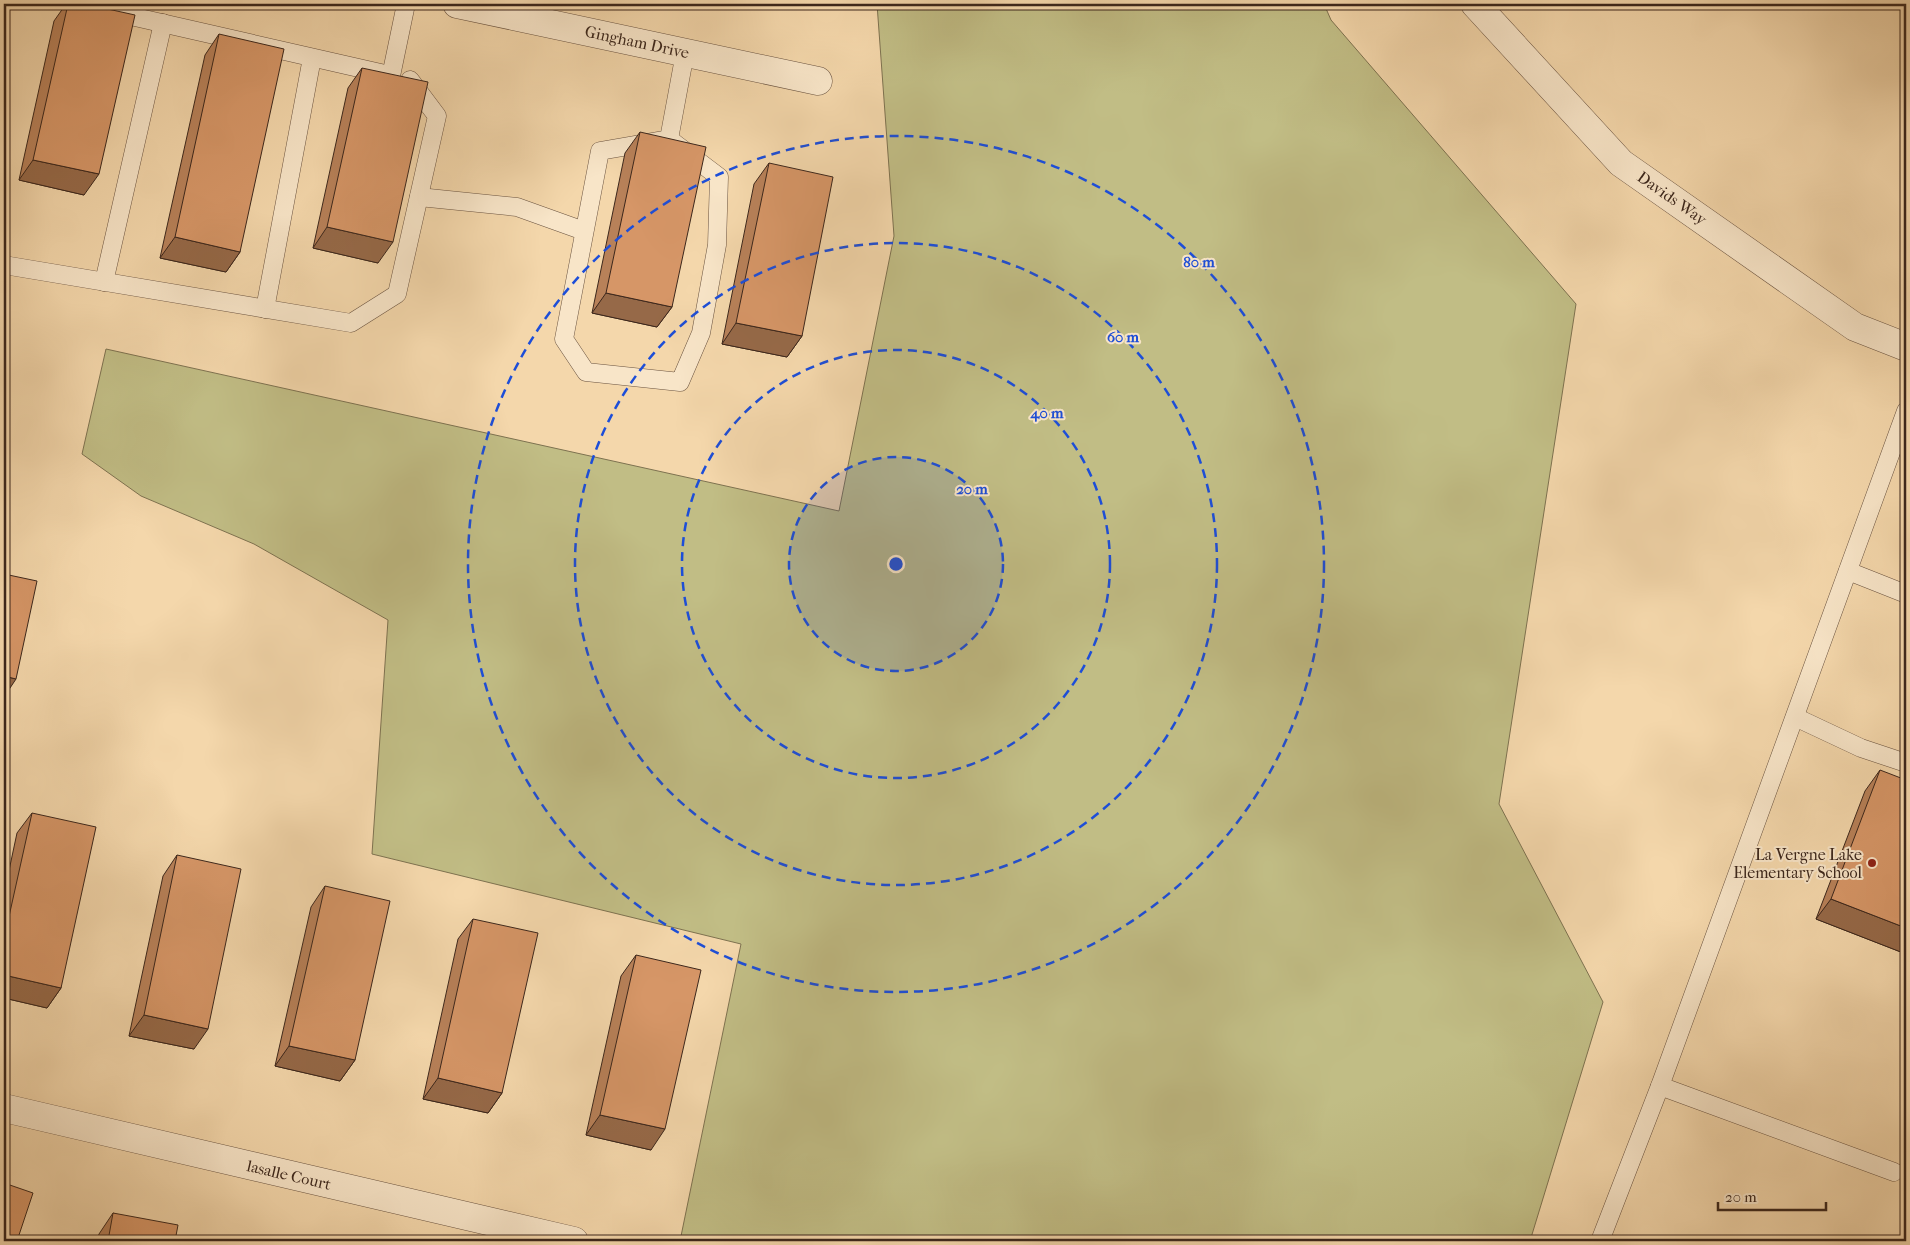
<svg xmlns="http://www.w3.org/2000/svg" width="1910" height="1245" viewBox="0 0 1910 1245" font-family="'IM FELL French Canon',serif">
<style>
.green{fill:#c1bd85;stroke:#7e7250}
.lines{fill:none;stroke-linecap:round;stroke-linejoin:round}
.service-casing{stroke:#6a5340;stroke-width:19}
.minor-casing{stroke:#6a5340;stroke-width:29}
.service{stroke:#f8e5c8;stroke-width:18}
.minor{stroke:#f8e5c8;stroke-width:28}
.wall{fill:#b88159;stroke:#3c271c}
.shaded-wall{fill:#966948;stroke:#3c271c}
.building{fill:#d69667;stroke:#3c271c}
.ring{fill:none;stroke:#1d4ed8;stroke-width:2.5;stroke-dasharray:9 6}
.poi-dot{fill:#8f2418;stroke:#f8e5c8;stroke-width:2}
.labels{text-anchor:middle;dominant-baseline:central;stroke-width:4;stroke-linejoin:round;paint-order:stroke}
.street-label{font-size:16px;fill:#3c271c;stroke:#f8e5c8}
.poi-label{font-size:16px;fill:#3c271c;stroke:#f8e5c8;text-anchor:end}
.centre{fill:#1d4ed8;stroke:#f8e5c8;stroke-width:2.5}
.ring-label{font-size:15px;text-anchor:middle;font-weight:bold;fill:#1d4ed8;stroke:#f8e5c8;stroke-width:4;stroke-linejoin:round;paint-order:stroke}
</style>
<rect width="100%" height="100%" fill="#f4d7ab"/>
<filter id="stains"><feTurbulence type="fractalNoise" baseFrequency=".004" numOctaves="4"/><feColorMatrix values="0 0 0 0 .2 0 0 0 0 .09 0 0 0 0 .02 0 0 0 .5 -.17"/></filter>
<radialGradient id="worn" r=".72"><stop offset=".6" stop-color="#630" stop-opacity="0"/><stop offset="1" stop-color="#630" stop-opacity=".3"/></radialGradient>
<!-- green -->
<polygon class="green" points="877,4 1324,4 1331,20 1576,304 1499,804 1603,1002 1530,1241 680,1241 741,944 372,854 388,620 254,544 141,496 82,454 106,349 839,511 894,236"/>
<g class="lines">
<defs>
<g id="service">
<polyline points="78,4 385,74"/>
<polyline points="391,76 406,4"/>
<polyline points="669,139 600,151 564,339 586,372 680,382 701,333 717,245 719,177 669,139 685,53"/>
<polyline points="419,197 517,207 584,231"/>
<polyline points="4,265 351,323 397,294 437,116 410,80"/>
<polyline points="104,282 163,23"/>
<polyline points="265,309 312,58"/>
<polyline points="1848,571 1906,594"/>
<polyline points="1795,717 1861,748 1906,763"/>
<polyline points="1894,1172 1660,1086 1906,411"/>
<polyline points="1600,1241 1660,1086"/>
</g>
<g id="minor">
<polyline points="457,4 818,81"/>
<polyline points="1475,4 1621,163 1855,327 1906,347"/>
<polyline points="4,1108 574,1241"/>
</g>
</defs>
<!-- service casing -->
<use href="#service" class="service-casing"/>
<!-- minor casing -->
<use href="#minor" class="minor-casing"/>
<!-- service -->
<use href="#service" class="service"/>
<!-- minor -->
<use href="#minor" class="minor"/>
</g>
<!-- wall -->
<g class="wall">
<polygon points="66,4 85,4 84,195 19,180 54,21"/>
<polygon points="219,34 240,252 226,272 160,258 205,55"/>
<polygon points="362,68 378,263 313,248 348,88"/>
<polygon points="640,132 672,307 657,327 592,313 625,153"/>
<polygon points="769,163 802,336 787,357 722,344 754,184"/>
<polygon points="1880,770 1906,954 1816,919 1865,791"/>
<polygon points="32,813 61,988 47,1008 4,998 4,894 17,833"/>
<polygon points="177,855 194,1049 129,1036 163,876"/>
<polygon points="325,886 355,1060 340,1081 275,1066 311,907"/>
<polygon points="473,919 502,1093 488,1113 423,1099 458,939"/>
<polygon points="636,955 651,1150 586,1135 621,976"/>
<polygon points="113,1213 175,1241 97,1241 99,1234"/>
</g>
<!-- shaded-wall -->
<g class="shaded-wall">
<polygon points="33,160 99,174 84,195 19,180"/>
<polygon points="327,227 393,242 378,263 313,248"/>
<polygon points="175,237 240,252 226,272 160,258"/>
<polygon points="606,293 672,307 657,327 592,313"/>
<polygon points="736,323 802,336 787,357 722,344"/>
<polygon points="4,676 16,679 4,697"/>
<polygon points="1831,899 1906,928 1906,954 1816,919"/>
<polygon points="4,975 61,988 47,1008 4,998"/>
<polygon points="144,1015 208,1029 194,1049 129,1036"/>
<polygon points="289,1046 355,1060 340,1081 275,1066"/>
<polygon points="438,1078 502,1093 488,1113 423,1099"/>
<polygon points="600,1115 665,1129 651,1150 586,1135"/>
</g>
<!-- building -->
<g class="building">
<polygon points="68,4 85,4 135,15 99,174 33,160"/>
<polygon points="219,34 284,49 240,252 175,237"/>
<polygon points="362,68 428,82 393,242 327,227"/>
<polygon points="640,132 706,147 672,307 606,293"/>
<polygon points="769,163 833,177 802,336 736,323"/>
<polygon points="4,574 37,581 16,679 4,676"/>
<polygon points="1880,770 1906,780 1906,928 1831,899"/>
<polygon points="32,813 96,827 61,988 4,975 4,939"/>
<polygon points="177,855 241,869 208,1029 144,1015"/>
<polygon points="325,886 390,901 355,1060 289,1046"/>
<polygon points="473,919 538,933 502,1093 438,1078"/>
<polygon points="636,955 701,970 665,1129 600,1115"/>
<polygon points="4,1183 33,1193 17,1241 4,1241"/>
<polygon points="113,1213 178,1225 175,1241 108,1241"/>
</g>
<!-- distance rings -->
<circle cx="896" cy="564" r="107" fill="#1d4ed8" fill-opacity=".12"/>
<g class="ring">
<circle cx="896" cy="564" r="107"/>
<circle cx="896" cy="564" r="214"/>
<circle cx="896" cy="564" r="321"/>
<circle cx="896" cy="564" r="428"/>
</g>
<!-- markers -->
<circle class="poi-dot" cx="1872" cy="863" r="5"/>
<g class="labels">
<!-- street labels -->
<g class="street-label">
<text transform="translate(637 42) rotate(12)">Gingham Drive</text>
<text transform="translate(1672 198) rotate(35)">Davids Way</text>
<text transform="translate(289 1175) rotate(13)">lasalle Court</text>
</g>
<!-- poi labels -->
<g class="poi-label">
<text x="1862" y="854">La Vergne Lake<tspan x="1862" dy="18">Elementary School</tspan></text>
</g>
</g>
<circle cx="896" cy="564" r="8" class="centre"/>
<g class="ring-label">
<text x="1199" y="267">80 m</text>
<text x="1123" y="342">60 m</text>
<text x="1047" y="418">40 m</text>
<text x="972" y="494">20 m</text>
</g>
<!-- margin -->
<rect width="1910" height="1245" fill="none" stroke="#f4d7ab" stroke-width="20"/>
<rect x="5" y="5" width="1900" height="1235" fill="none" stroke="#3c271c" stroke-width="2.5"/>
<rect x="10" y="10" width="1890" height="1225" fill="none" stroke="#3c271c"/>
<!-- scale -->
<path d="M1718 1202v8h108v-8" fill="none" stroke="#3c271c" stroke-width="2.5"/>
<text x="1725" y="1202" font-size="15" fill="#3c271c" stroke="#f8e5c8" stroke-width="4" paint-order="stroke">20 m</text>
<rect width="100%" height="100%" filter="url(#stains)"/>
<rect width="100%" height="100%" fill="url(#worn)"/>
</svg>
